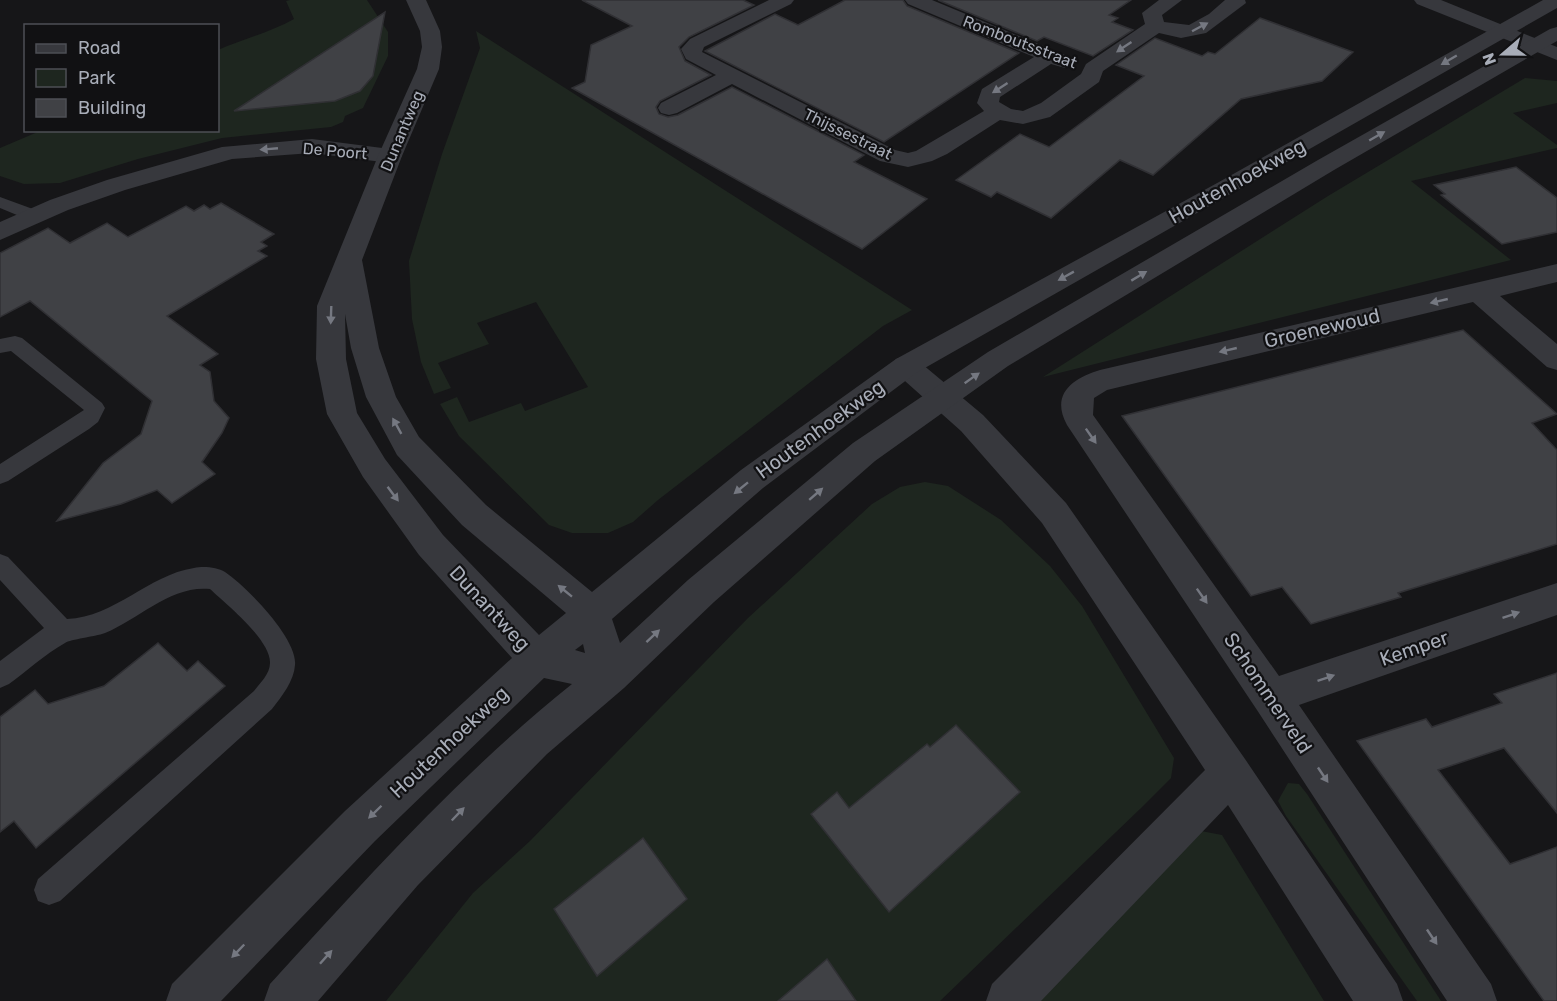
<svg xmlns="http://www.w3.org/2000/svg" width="1557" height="1001" viewBox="0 0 1557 1001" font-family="Rubik,sans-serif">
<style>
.green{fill:#1e261f}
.building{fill:#404145;stroke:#303034;stroke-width:1.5}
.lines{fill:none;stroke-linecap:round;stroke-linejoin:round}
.service{fill:#37383d;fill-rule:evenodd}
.minor{fill:#37383d;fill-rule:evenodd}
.tertiary{fill:#37383d;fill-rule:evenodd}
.oneway{fill:#757881}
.labels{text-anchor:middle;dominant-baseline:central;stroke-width:4.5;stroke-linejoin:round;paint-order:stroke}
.far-street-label{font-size:16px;fill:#a8adb8;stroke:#111113}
.street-label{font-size:20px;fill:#a8adb8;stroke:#111113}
</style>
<rect width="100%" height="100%" fill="#161618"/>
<!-- green -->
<g class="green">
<path d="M290,0H367L388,32V56L363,108L345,116L343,122L331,127L222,138L138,159L60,183L24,184L0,176V148L40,131L218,130V50C243,39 271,32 294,19L286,1Z"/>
<polygon points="476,31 912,310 883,326 658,500 633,522 608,533 572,533 549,525 459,436 440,404 457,397 469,422 521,403 525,411 588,387 536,302 477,323 489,344 438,363 451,388 434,394 421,362 412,319 409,261 442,154 480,48"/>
<polygon points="1525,78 1557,81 1557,103 1513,113 1557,145 1557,148 1411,181 1511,260 1043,377 1328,196"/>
<polygon points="925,482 948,486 1001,520 1050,566 1082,606 1174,758 1171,778 1140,809 940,1001 386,1001 473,893 530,841 748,618 872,504 900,487"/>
<polygon points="1288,783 1299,784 1307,794 1441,1001 1417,1001 1286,816 1278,801"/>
<polygon points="1201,831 1222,835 1324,1001 1030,1001"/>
</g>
<!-- building -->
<g class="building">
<polygon points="582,0 743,0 754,5 689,37 679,47 685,61 711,75 660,101 656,107 659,114 668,117 678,115 732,87 864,155 854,162 927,199 862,249 572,88 585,82 591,45 632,26"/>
<polygon points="845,0 903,0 907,6 1019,53 884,142 705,51 775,14 798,25"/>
<polygon points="938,0 1131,0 1109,15 1118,18 1112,22 1133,30 1093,56 1044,37 1037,41"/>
<polygon points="385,12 373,76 360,91 335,101 234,111"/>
<polygon points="1260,18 1353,52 1322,81 1241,99 1153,175 1120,160 1051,218 997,192 991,197 956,180 1020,134 1049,147 1144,76 1116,65 1155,38 1202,56 1208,52 1215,54"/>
<polygon points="1516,167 1557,198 1557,232 1502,244 1441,195 1445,194 1434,185"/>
<polygon points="221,203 274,234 261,242 267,246 258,251 267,256 167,316 218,354 200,365 210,372 214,401 229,418 222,433 202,462 215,474 172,503 157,490 121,504 57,521 103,463 141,434 152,401 30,301 0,317 0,253 48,228 70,243 107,223 128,237 186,206 194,211 204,205 210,209"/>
<polygon points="1463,330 1557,414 1532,423 1557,450 1557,544 1398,593 1401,597 1311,624 1282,587 1251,596 1122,416"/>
<polygon points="158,643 187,671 198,661 225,686 36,848 14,821 0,832 0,717 35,690 48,704 104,686"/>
<polygon points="1557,673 1557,813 1504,748 1438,770 1510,864 1557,847 1557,1001 1544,1001 1357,741 1426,719 1432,727 1502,703 1494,694"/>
<polygon points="956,725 1020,792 889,912 811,814 837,792 849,808 927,744 930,747"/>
<polygon points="643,838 687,899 597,976 554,909"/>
<polygon points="827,959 856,1001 778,1001"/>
</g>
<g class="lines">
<!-- service -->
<g class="service">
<polygon points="0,197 41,212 44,216 41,220 29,220 0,208"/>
<polygon points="15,336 22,338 102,403 105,408 98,422 89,429 8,481 0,484 0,464 84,410 11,351 0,353 0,339"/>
<path d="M0,554L8,557L67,619C115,617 148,575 194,568C203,566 217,567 225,572C246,586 298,639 295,665C294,681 282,696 272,709L60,901L49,905L38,901L34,890L38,879L254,691C260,683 270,674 270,663C271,640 226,604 210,589C171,585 139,619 105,633C94,637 71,639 65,643C45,654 27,671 9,684L0,688V661L44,628L0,580Z"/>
</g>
<!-- minor -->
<g class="minor">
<polygon points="769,0 794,0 791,4 704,47 702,52 895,150 908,153 916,151 984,111 977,103 982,89 1034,57 908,4 905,0 932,0 1072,58 1075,62 1072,66 1065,68 1051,64 1000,97 999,102 1011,109 1023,111 1041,103 1081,74 1086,64 1145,24 1142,13 1159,0 1182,0 1162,15 1164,22 1189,25 1209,14 1225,0 1245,0 1246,3 1206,33 1181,38 1159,33 1103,71 1099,82 1050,117 1023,124 1000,120 947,154 932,161 908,167 880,161 732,84 677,113 669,115 661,113 658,108 661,103 716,75 686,59 681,49 690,39"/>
<polygon points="1414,0 1441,0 1557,47 1557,60 1417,4"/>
<polygon points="312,139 390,149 398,151 402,156 398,161 390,163 312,153 232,159 125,190 68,210 0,240 0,222 50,200 107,180 222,147"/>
<path d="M1557,264V282L1500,296L1557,344V370L1547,367L1473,302L1107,390L1094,398L1093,415L1279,676L1557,583V615L1299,705L1491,984L1497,1001H1447L1257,710L1067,425C1050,394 1073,378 1100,370Z"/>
<polygon points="906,355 916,359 983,415 1066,503 1245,759 1397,984 1403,1001 1353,1001 1228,805 1041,1001 986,1001 992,984 1205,770 1042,523 961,431 896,373 891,366 896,359"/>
</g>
<!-- tertiary -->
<path class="tertiary" d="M406,0H426L440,31L442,47L439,69L402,156L362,260L379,348L396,397L419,437L486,505L592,592L741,470L896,359L1219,182L1543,0H1557V8L916,373L763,488L612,619L620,643L688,580L853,443L988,352L1318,160L1550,29L1557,27V41L1334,170L1008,366L875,461L714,602L624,688L547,754L418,885L318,1001H264L270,984C366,879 461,773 572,684L544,678L375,841L221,1001H166L172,984L345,811L512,658L419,555L363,477L327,414L316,359L317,306L378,156L417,69L422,47L420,31ZM345,314L351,348L366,397L397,455L462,525L566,613L539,635L443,535L385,459L357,413L346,359ZM583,644L585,653L575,650Z"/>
</g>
<!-- one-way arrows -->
<defs><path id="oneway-solid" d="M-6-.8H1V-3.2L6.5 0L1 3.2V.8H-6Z" transform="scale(1.5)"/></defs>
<g class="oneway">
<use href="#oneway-solid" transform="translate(1200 27) rotate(-28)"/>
<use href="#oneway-solid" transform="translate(1124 47) rotate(146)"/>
<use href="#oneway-solid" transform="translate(1449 60) rotate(150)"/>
<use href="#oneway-solid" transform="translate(1000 88) rotate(147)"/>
<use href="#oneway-solid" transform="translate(1377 136) rotate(-30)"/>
<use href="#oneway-solid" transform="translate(269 149) rotate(175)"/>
<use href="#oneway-solid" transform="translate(1066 276) rotate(151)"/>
<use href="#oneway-solid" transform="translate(1139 276) rotate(-31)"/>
<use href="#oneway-solid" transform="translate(1439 301) rotate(167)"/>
<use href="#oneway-solid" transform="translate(331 315) rotate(92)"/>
<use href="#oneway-solid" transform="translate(1228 350) rotate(167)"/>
<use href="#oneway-solid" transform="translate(972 378) rotate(-35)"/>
<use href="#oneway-solid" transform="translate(397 426) rotate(-119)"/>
<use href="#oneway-solid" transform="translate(1091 436) rotate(55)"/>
<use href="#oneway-solid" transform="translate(741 488) rotate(141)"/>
<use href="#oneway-solid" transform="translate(393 494) rotate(53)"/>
<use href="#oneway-solid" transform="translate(816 494) rotate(-41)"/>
<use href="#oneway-solid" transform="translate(565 591) rotate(-141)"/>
<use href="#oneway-solid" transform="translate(1202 596) rotate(55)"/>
<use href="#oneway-solid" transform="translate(1511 615) rotate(-19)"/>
<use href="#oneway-solid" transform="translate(653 636) rotate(-43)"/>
<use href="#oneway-solid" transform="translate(1326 678) rotate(-19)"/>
<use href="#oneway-solid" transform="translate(1323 775) rotate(56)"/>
<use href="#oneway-solid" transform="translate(375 812) rotate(136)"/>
<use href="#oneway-solid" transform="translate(458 814) rotate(-46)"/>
<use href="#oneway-solid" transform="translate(1432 937) rotate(56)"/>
<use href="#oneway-solid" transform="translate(238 951) rotate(134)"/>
<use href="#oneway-solid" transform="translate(326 957) rotate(-48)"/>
</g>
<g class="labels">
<!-- far-street labels -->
<g class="far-street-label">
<text transform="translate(1020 42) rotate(21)">Romboutsstraat</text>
<text transform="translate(402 131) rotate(-67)">Dunantweg</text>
<text transform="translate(848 134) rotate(26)">Thijssestraat</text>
<text transform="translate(335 151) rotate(5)">De Poort</text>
</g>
<!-- street labels -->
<g class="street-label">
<text transform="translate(1237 181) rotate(-29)">Houtenhoekweg</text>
<text transform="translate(1322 328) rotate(-13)">Groenewoud</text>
<text transform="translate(820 429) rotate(-36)">Houtenhoekweg</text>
<text transform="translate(490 608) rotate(47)">Dunantweg</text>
<text transform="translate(1414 648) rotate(-19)">Kemper</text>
<text transform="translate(1268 693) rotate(56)">Schommerveld</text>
<text transform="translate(449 742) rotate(-43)">Houtenhoekweg</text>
</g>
</g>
<!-- legend -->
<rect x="24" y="24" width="195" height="108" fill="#111113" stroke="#4d4f55" stroke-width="1.5"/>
<rect x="36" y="44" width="30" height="9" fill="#37383d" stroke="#4d4f55" stroke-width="1.5"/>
<text x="78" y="54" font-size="18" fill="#a8adb8">Road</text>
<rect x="36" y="69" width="30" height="18" fill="#1e261f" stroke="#4d4f55" stroke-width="1.5"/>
<text x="78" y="84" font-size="18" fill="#a8adb8">Park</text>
<rect x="36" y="99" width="30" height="18" fill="#404145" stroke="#4d4f55" stroke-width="1.5"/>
<text x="78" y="114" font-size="18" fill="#a8adb8">Building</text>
<!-- north arrow -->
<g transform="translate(1503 54) rotate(250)" stroke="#111113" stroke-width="4.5" paint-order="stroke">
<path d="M0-4.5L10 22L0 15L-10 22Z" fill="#a8adb8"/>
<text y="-9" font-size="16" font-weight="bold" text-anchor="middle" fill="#a8adb8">N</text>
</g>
</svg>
